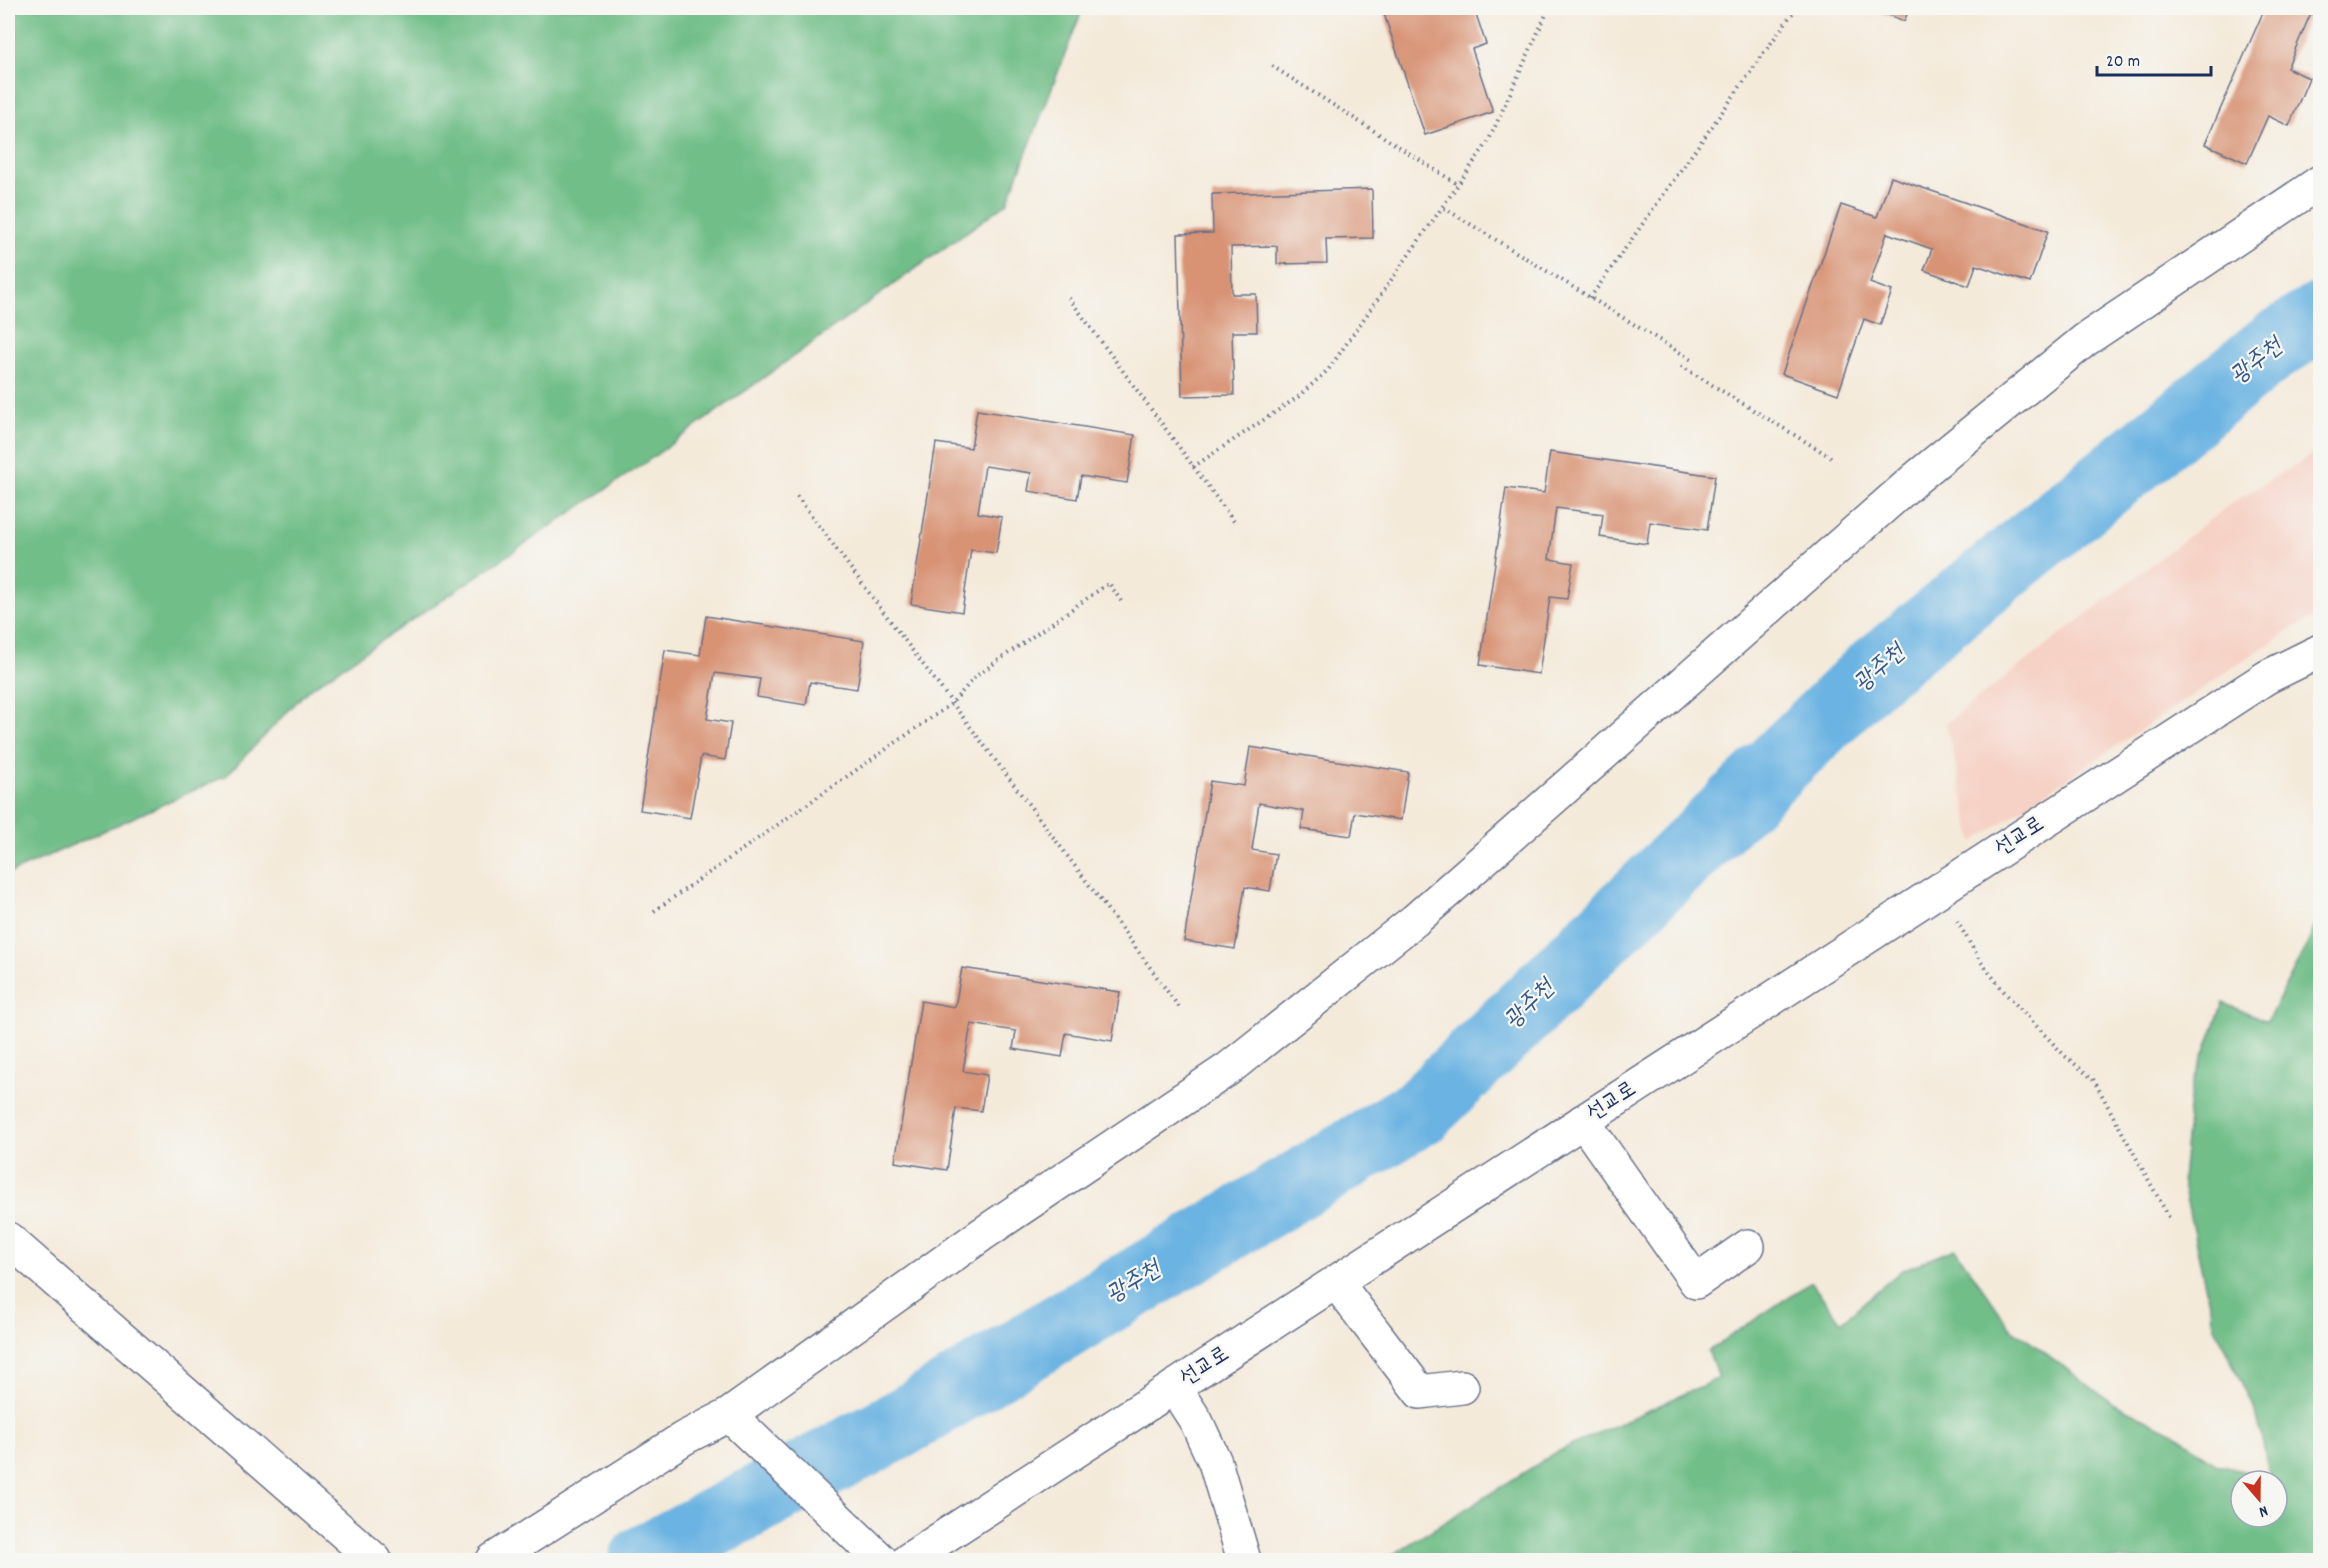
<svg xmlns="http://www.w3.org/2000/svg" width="2328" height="1568" viewBox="0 0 2328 1568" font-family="Dekko,'Poor Story',sans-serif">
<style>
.built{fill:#f6d1c5}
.forest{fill:#71be88;stroke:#467673;stroke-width:1.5;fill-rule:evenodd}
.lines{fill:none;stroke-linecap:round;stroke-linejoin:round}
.river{stroke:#6bb3e2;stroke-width:69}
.building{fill:#d89374}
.minor-casing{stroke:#677089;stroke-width:36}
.path{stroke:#677089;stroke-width:4;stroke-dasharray:1.5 4.5;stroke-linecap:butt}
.minor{stroke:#fff;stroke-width:33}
.labels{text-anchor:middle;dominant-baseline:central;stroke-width:4.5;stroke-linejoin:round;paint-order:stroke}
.street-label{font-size:22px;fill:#1b2f5e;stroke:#f6f6f2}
.water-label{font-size:24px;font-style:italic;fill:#335786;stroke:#f6f6f2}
</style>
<rect width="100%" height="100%" fill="#f6f6f2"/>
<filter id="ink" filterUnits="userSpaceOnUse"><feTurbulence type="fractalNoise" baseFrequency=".0167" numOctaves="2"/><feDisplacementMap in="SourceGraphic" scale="12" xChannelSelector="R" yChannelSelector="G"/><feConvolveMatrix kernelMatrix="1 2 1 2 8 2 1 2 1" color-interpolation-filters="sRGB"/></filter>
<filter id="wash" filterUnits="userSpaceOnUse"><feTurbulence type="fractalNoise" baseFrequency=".008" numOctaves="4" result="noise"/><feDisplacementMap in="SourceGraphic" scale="24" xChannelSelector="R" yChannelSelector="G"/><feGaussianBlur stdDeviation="1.35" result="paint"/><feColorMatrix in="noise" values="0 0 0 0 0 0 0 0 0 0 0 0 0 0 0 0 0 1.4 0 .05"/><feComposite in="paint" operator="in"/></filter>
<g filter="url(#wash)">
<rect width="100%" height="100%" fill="#f4eada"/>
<!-- built -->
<polygon class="built" points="2320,450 2320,616 2294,627 1973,842 1946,723 2230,504"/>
<!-- forest -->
<g class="forest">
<polygon points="8,8 1083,8 1007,203 649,460 308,690 226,776 8,874"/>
<path d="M2320,887V1560H1384L1557,1452L1719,1378L1708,1351L1811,1282L1841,1322L1902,1270L1955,1249L2010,1327L2114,1404L2174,1433L2217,1465L2270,1477L2256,1412L2214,1326L2182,1180L2191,1088L2223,1003L2267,1021L2310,939L2320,912L2315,892ZM2241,1481H2277V1517H2241Z"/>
</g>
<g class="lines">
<!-- river -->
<polyline class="river" points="643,1560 900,1424 1421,1111 1869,676 2274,346 2320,317"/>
</g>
<g id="blocks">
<!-- building -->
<g class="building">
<polygon points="1382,8 1447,8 1449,11 1474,8 1486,44 1472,49 1493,112 1425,135"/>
<polygon points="1871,8 1910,8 1904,21"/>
<polygon points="2265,8 2320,8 2320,17 2311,13 2287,68 2309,78 2289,126 2268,116 2247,163 2205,144"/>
<polygon points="1891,177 2048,231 2030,283 1976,265 1969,286 1924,270 1932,249 1887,233 1870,283 1892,291 1880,325 1864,319 1838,394 1782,374 1841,205 1877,217"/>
<polygon points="1372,189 1373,238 1326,239 1327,263 1277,264 1277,246 1231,247 1232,294 1256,294 1257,332 1232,332 1234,395 1182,396 1178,234 1213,233 1212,194"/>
<polygon points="977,410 1135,435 1127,483 1081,476 1077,499 1028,491 1031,473 985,466 978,513 1002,517 996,553 971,550 962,612 911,604 936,443 971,448"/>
<polygon points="1550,452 1715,476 1707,530 1650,522 1647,544 1600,537 1603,514 1556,508 1549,559 1573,563 1567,599 1550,597 1539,674 1480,665 1506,488 1544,493"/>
<polygon points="706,616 864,641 857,689 810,682 806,705 757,697 760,679 715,673 707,719 731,723 725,760 701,756 690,818 640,810 665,650 700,655"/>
<polygon points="1250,747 1408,772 1401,820 1355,813 1351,836 1301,829 1304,811 1259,803 1252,850 1276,854 1270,891 1245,887 1235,949 1184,941 1210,781 1244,786"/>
<polygon points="962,968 1120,992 1112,1041 1066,1033 1062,1057 1013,1049 1016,1031 971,1024 963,1071 987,1075 981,1111 956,1108 947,1170 895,1162 921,1001 955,1007"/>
</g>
</g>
</g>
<g filter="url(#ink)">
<use href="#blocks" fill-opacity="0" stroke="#677089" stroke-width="1.5"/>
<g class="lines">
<defs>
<g id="minor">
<polyline points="1583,1121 1696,1282 1748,1246"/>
<polyline points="8,1239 375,1560"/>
<polyline points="1336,1282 1420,1392 1462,1387"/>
<polyline points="1174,1387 1196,1421 1215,1462 1244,1560"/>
<polyline points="729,1415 881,1560"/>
<polyline points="493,1560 684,1438 729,1415 984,1233 1228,1069 1415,920 1915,479 2085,340 2320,182"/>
<polyline points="908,1560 2267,677 2320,651"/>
</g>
</defs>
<!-- minor casing -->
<use href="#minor" class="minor-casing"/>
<!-- path -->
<g class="path">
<polyline points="1272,66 1459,185"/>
<polyline points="1444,208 1692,360"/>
<polyline points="1069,298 1235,523"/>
<polyline points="1590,298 1796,8"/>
<polyline points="1681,366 1834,459"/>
<polyline points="1193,467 1298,397 1328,370 1488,142 1549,8"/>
<path d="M797,496C924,668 1055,836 1181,1010"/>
<polyline points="654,911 951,704 976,676 1109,583 1121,601"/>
<polyline points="1957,921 1981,962 2006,994 2065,1056 2093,1079 2171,1221"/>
</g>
<!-- minor -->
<use href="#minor" class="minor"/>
</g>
</g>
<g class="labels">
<!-- street labels -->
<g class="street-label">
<text transform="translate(2020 837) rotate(-33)">선교로</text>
<text transform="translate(1612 1102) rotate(-33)">선교로</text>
<text transform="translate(1205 1367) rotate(-33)">선교로</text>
</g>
<!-- water labels -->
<g class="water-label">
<text transform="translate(2257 362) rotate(-38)">광주천</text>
<text transform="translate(1880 669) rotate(-41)">광주천</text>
<text transform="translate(1530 1005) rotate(-44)">광주천</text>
<text transform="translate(1134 1283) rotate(-31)">광주천</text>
</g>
</g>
<!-- margin -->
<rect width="2328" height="1568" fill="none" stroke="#f6f6f2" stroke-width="30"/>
<!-- north arrow -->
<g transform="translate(2259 1499) rotate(160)"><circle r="28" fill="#f6f6f2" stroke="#9ea6b7" stroke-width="1.5"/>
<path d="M0-4.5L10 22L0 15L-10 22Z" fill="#c8321e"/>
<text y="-9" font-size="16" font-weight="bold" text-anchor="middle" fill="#1b2f5e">N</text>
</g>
<!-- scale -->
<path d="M2097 66v9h114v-9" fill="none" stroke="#1b2f5e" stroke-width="3"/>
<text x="2106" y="66" font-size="18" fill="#1b2f5e" stroke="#f6f6f2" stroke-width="4.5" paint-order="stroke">20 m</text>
</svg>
